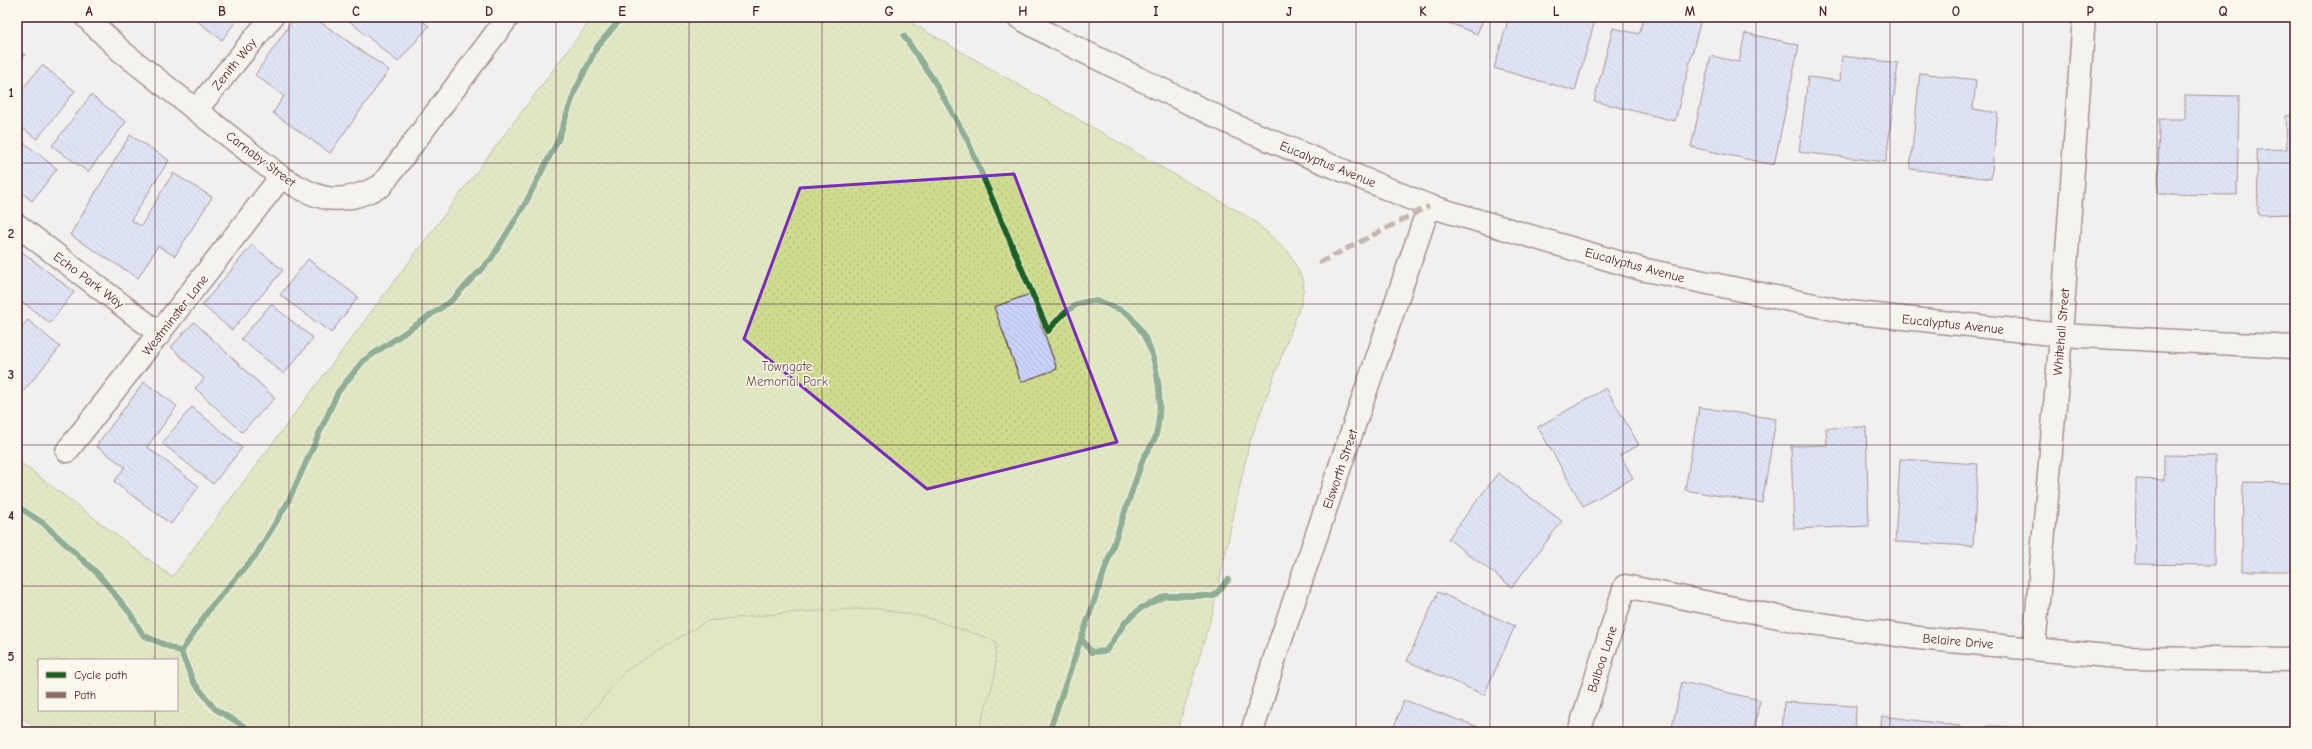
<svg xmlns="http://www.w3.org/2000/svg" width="2312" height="749" viewBox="0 0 2312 749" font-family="'Comic Neue',sans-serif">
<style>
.park{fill:url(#park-dots);stroke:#8c7e5d;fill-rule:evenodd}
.pitch{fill:#cfdc8f;stroke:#8c7e5d}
.building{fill:url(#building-back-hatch);stroke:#4a1f2b}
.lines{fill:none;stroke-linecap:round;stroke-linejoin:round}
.minor-casing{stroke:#4a1f2b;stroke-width:25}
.minor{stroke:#fbf7ec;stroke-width:22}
.quiet{stroke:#8d6e63;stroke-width:5;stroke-dasharray:10 5;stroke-linecap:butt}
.cycleway-casing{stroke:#fbf7ec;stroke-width:8}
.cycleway{stroke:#1b5e20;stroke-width:6}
.marked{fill:none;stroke:#7b2cbf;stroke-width:3;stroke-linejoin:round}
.grid{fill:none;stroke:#4a1f2b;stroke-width:1;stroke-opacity:0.55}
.labels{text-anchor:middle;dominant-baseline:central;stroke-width:3;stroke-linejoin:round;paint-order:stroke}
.street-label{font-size:13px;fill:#4a1f2b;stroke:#fbf7ec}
.park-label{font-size:13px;fill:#6b4e44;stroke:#fbf7ec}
.neatline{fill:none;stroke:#4a1f2b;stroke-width:1.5}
.grid-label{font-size:13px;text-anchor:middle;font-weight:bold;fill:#4a1f2b}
</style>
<defs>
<pattern id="park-dots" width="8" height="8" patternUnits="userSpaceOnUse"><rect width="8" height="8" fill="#cfdc8f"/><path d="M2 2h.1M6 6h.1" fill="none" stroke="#b3bc7c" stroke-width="1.8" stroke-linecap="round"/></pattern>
<pattern id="building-back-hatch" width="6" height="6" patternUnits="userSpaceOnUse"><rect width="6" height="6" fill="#c9d3fb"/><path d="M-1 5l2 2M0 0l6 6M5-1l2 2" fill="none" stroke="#aeb5d7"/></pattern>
</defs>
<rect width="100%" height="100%" fill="#f1f0ef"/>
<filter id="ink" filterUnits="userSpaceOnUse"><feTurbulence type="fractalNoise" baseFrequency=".025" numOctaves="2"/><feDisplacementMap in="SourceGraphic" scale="8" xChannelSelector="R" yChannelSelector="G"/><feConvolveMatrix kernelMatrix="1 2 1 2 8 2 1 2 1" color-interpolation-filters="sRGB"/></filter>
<g filter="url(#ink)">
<!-- park -->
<path class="park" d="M593,17H901L1253,220L1288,251L1304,281L1302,301L1249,444L1213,611L1177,732H36L38,730L17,714V460L172,577ZM39,660H177V710H39Z"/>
<!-- pitch -->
<polygon class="pitch" points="872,608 925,617 996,641 995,676 978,732 576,732 625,671 707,621 786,613"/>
<!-- building -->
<g class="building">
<polygon points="192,17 239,17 222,40"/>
<polygon points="295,17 313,17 389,70 330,153 273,113 284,96 255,75"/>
<polygon points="350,17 417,17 429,26 398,62 348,20"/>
<polygon points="434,17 447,17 441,23"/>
<polygon points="1434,17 1484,17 1477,34"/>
<polygon points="1509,17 1596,17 1575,91 1494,68"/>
<polygon points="1644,17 1693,17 1701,19 1675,121 1594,101 1613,28 1639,34"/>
<polygon points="1745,33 1799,45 1774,165 1691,147 1711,56 1739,62"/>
<polygon points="17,50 25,55 17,67"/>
<polygon points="1842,56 1898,63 1886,162 1799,152 1808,77 1840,81"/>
<polygon points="42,65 75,91 37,139 17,124 17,96"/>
<polygon points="1920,73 1976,80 1973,109 1998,113 1991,179 1910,169"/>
<polygon points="91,95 126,122 88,172 52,146"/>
<polygon points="2185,95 2239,96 2237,195 2158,194 2159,119 2185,119"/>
<polygon points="2295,115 2295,214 2258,215 2257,150 2287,149 2286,116"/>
<polygon points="130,135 169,160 131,220 141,226 173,173 212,197 175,256 158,246 138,278 70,235"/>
<polygon points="17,137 57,169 32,201 17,189"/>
<polygon points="252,245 283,270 232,330 202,305"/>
<polygon points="17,248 74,292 50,323 17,298"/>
<polygon points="308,259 358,297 331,333 280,295"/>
<polygon points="1030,294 1057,369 1021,382 994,307"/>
<polygon points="271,304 313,338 284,374 241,339"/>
<polygon points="28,320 60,347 17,399 17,333"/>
<polygon points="194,322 275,398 242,432 195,388 204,379 171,347"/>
<polygon points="144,382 177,406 147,447 199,486 171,524 114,482 125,467 96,446"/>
<polygon points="1606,388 1639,445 1620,455 1633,478 1583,506 1538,427"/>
<polygon points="192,407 242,448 213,484 162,443"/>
<polygon points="1699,407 1776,419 1762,503 1685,490"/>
<polygon points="1866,427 1869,526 1794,529 1791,446 1827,445 1826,428"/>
<polygon points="2164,455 2215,456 2214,565 2135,564 2136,479 2164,480"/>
<polygon points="1900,459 1978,464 1973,546 1895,542"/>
<polygon points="1498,473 1562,521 1512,587 1448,539"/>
<polygon points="2243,482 2295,483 2295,551 2293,551 2292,571 2242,571"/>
<polygon points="1438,592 1515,626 1484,695 1407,661"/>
<polygon points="1682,682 1760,700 1753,732 1671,732"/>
<polygon points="1404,700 1481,728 1480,732 1392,732"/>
<polygon points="1784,702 1856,706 1855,732 1782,732"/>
<polygon points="1882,716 1960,726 1959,732 1880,732"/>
<polygon points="1988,726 2042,728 2042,732 1987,732"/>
</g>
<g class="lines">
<defs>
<g id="minor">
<path d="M86,17L121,51L281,177C321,201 337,207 381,186L508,17"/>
<polyline points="1018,17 1054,37 1238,127 1429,206 1641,269 1848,312 2061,335 2295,347"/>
<polyline points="196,110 272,17"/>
<polyline points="17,225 160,334"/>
<polyline points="67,451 281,177"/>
<polyline points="2034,648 2061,335 2084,17"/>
<polyline points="1252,732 1277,651 1429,206"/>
<polyline points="1579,732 1625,586 1798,621 1919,638 2128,658 2295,660"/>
</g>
</defs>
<!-- minor casing -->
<use href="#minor" class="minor-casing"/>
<!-- minor -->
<use href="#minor" class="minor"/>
<!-- quiet -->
<polyline class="quiet" points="1319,263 1429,206"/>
<defs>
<g id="cycleway">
<path d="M904,36L933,79L967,139L1048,331C1065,310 1083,292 1111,306C1117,309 1126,311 1130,316C1157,346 1165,396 1156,435C1154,443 1147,451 1143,459L1049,732"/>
<polyline points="17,506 43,523 99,575 130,613 143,635 181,652 193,681 215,709 254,732"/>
<polyline points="1081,638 1091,652 1106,651 1126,621 1141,608 1165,596 1214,596 1228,580"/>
<polyline points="181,652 210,608 256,555 288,502 338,392 363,361 451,301 491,259 525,204 558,140 575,91 597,47 622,17"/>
</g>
</defs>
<!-- cycleway casing -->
<use href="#cycleway" class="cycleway-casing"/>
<!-- cycleway -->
<use href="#cycleway" class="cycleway"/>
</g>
</g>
<!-- marked area -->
<path d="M0 0H2312V749H0ZM1014,174L1117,442L927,489L744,339L800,188Z" fill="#f1f0ef" fill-opacity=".55" fill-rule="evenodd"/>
<path class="marked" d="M1014,174L1117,442L927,489L744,339L800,188Z"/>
<!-- grid -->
<path class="grid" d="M155,17V660M289,17V732M422,17V732M556,17V732M689,17V732M822,17V732M956,17V732M1089,17V732M1223,17V732M1356,17V732M1490,17V732M1623,17V732M1756,17V732M1890,17V732M2023,17V732M2157,17V732M17,163H2295M17,304H2295M17,445H2295M17,586H2295M155,710V732"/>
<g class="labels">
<!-- street labels -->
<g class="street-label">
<text transform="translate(234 64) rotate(-51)">Zenith Way</text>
<text transform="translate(261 159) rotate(37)">Carnaby Street</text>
<text transform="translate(1328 164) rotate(22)">Eucalyptus Avenue</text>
<text transform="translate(1635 265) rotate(15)">Eucalyptus Avenue</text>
<text transform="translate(89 280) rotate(37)">Echo Park Way</text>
<text transform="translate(175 315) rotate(-52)">Westminster Lane</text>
<text transform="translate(1953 324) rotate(6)">Eucalyptus Avenue</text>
<text transform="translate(2061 332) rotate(-85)">Whitehall Street</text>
<text transform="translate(1340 469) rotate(-71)">Elsworth Street</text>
<text transform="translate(1958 641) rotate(5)">Belaire Drive</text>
<text transform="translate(1602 659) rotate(-72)">Balboa Lane</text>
</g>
<!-- park labels -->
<g class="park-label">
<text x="787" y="366">Towngate<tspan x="787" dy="15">Memorial Park</tspan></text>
</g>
</g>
<!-- margin -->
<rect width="2312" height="749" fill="none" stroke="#fbf7ec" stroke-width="44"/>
<!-- legend -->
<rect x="38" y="659" width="140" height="52" fill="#fbf7ec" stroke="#b4a19f"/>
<rect x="46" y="672" width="20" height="6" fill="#1b5e20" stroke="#b4a19f"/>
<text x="74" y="679" font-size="12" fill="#4a1f2b">Cycle path</text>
<rect x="46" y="692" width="20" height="6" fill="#8d6e63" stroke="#b4a19f"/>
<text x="74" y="699" font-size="12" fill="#4a1f2b">Path</text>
<rect x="22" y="22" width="2268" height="705" class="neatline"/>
<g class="grid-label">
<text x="89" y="16">A</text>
<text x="222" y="16">B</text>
<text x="356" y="16">C</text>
<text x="489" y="16">D</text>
<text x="622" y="16">E</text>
<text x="756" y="16">F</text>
<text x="889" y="16">G</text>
<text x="1023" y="16">H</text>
<text x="1156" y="16">I</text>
<text x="1289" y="16">J</text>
<text x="1423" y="16">K</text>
<text x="1556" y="16">L</text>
<text x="1690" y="16">M</text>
<text x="1823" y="16">N</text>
<text x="1956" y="16">O</text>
<text x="2090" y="16">P</text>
<text x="2223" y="16">Q</text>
<text x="11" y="97">1</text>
<text x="11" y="238">2</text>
<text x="11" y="379">3</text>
<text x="11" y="520">4</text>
<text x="11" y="661">5</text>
</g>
</svg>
